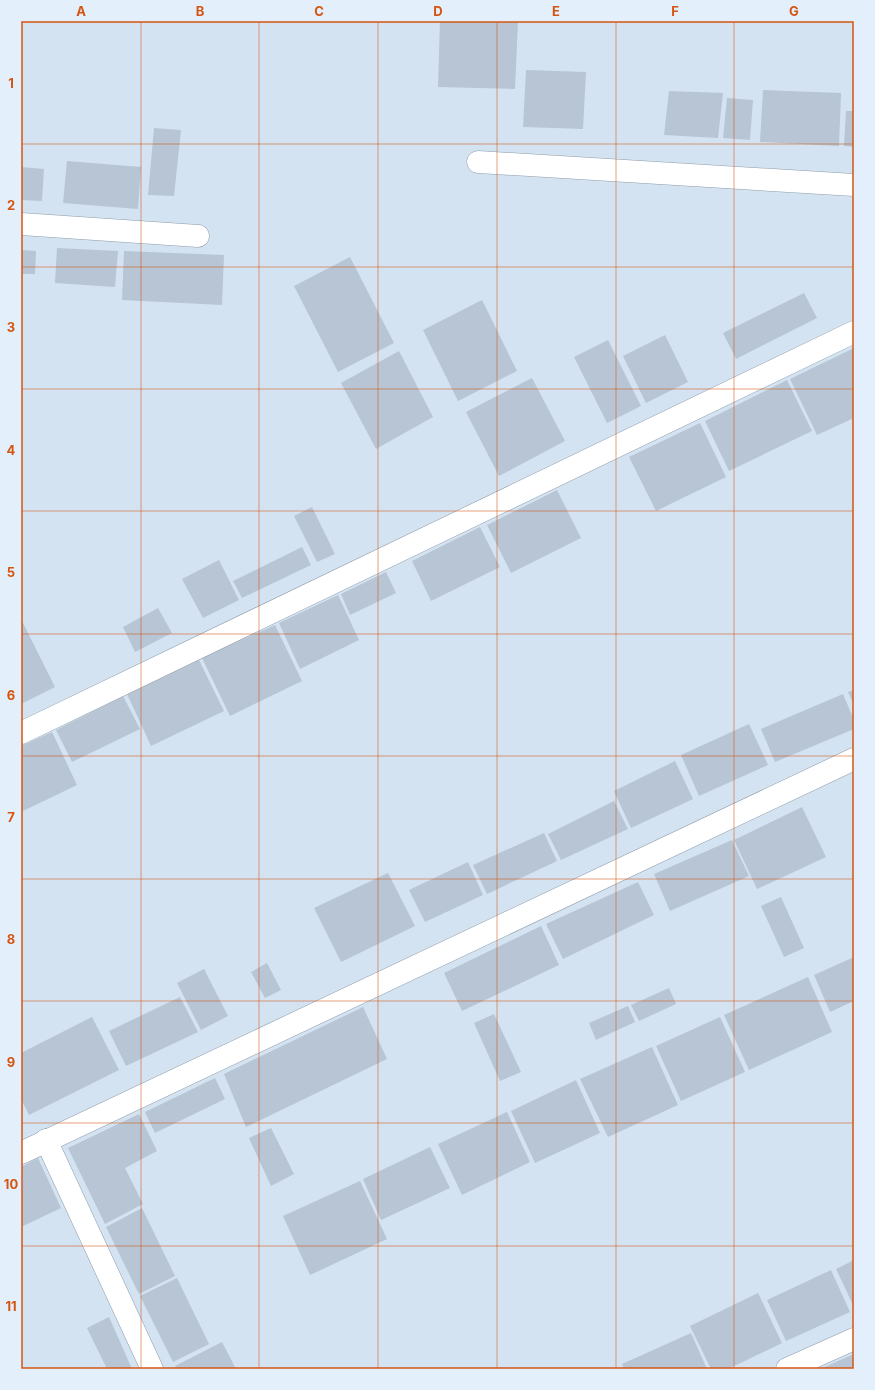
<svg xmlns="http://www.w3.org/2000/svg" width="875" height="1390" viewBox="0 0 875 1390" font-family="Inter,sans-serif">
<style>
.building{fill:#b7c5d4}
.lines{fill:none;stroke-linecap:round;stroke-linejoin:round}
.minor-casing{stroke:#8e9caa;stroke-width:23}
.minor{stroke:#fff;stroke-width:22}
.grid{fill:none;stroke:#d55510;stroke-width:1;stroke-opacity:0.55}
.neatline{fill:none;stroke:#d55510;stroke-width:1.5}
.grid-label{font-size:13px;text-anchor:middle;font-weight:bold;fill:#d55510}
</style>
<rect width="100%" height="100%" fill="#d4e3f2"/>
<!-- building -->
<g class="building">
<polygon points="440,21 518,21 515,89 438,87"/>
<polygon points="526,70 586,72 583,129 523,127"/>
<polygon points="763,90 841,93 839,146 760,142"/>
<polygon points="669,91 723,93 718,138 664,135"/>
<polygon points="727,98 753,100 750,140 723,138"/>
<polygon points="846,111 854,111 854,147 844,146"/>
<polygon points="154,128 181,130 174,196 148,195"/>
<polygon points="67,161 141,167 138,209 63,203"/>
<polygon points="21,167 44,169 42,201 21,200"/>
<polygon points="57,248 118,251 115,287 55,283"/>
<polygon points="21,250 36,251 35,274 21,274"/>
<polygon points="124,251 224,255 222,305 122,300"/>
<polygon points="350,257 394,343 338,372 294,286"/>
<polygon points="804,293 817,318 736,359 723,333"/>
<polygon points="482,300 517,371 458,401 423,330"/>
<polygon points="665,335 688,382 646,403 623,356"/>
<polygon points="608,340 641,406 607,423 574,357"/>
<polygon points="854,348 854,418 817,435 790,379"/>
<polygon points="399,351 433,417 376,449 341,383"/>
<polygon points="532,378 565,441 499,476 466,412"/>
<polygon points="787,380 812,431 729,471 705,421"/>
<polygon points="700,423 726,477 656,511 629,457"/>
<polygon points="557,490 581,538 511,573 487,525"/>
<polygon points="312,507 335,554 317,562 294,516"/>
<polygon points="480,527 500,567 431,601 412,561"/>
<polygon points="302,547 311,565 242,598 233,581"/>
<polygon points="219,560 239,600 203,618 182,579"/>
<polygon points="386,572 396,593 350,615 341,594"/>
<polygon points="338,595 359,640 300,669 279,623"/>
<polygon points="158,608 172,633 135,652 123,627"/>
<polygon points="21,619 55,687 21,704"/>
<polygon points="275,625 302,681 230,716 202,658"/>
<polygon points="199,660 224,711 151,746 127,694"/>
<polygon points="854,690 854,705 848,692"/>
<polygon points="843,694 854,720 854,729 775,762 761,729"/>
<polygon points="123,696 140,729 72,762 56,730"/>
<polygon points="749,724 768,765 699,796 681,755"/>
<polygon points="52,732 77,785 21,812 21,746"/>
<polygon points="675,761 693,799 631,828 614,791"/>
<polygon points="614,801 628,829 561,860 548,834"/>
<polygon points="802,807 826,857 757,889 734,840"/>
<polygon points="544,833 557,861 487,894 473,865"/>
<polygon points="732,840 749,876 670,911 654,874"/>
<polygon points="468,862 483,895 425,922 409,890"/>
<polygon points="388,873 415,926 341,962 314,908"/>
<polygon points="638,882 654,915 563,959 546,924"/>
<polygon points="781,897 804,948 784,957 761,906"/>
<polygon points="541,926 559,965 462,1011 444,973"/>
<polygon points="854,957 854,1001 830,1012 814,975"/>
<polygon points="267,963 281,990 265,998 251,972"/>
<polygon points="204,969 228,1016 201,1030 177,983"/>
<polygon points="808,977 832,1032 749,1070 724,1015"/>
<polygon points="669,988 676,1004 639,1021 631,1005"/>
<polygon points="180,997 198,1032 126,1066 109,1031"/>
<polygon points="628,1006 635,1022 596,1040 589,1023"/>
<polygon points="363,1007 387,1059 246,1127 224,1074"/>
<polygon points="494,1014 521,1072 500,1081 474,1023"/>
<polygon points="92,1017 119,1070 29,1115 21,1099 21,1053"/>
<polygon points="720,1017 745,1072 681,1101 656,1046"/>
<polygon points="652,1047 678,1105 608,1137 580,1079"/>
<polygon points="215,1078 225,1099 155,1133 145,1112"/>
<polygon points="576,1080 600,1133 535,1163 511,1111"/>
<polygon points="507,1112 530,1162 462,1195 438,1144"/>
<polygon points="139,1114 157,1151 125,1168 143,1204 105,1224 68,1148"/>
<polygon points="271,1128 294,1174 271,1186 249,1138"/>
<polygon points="430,1147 450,1188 381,1220 363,1179"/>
<polygon points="38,1158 61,1208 21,1227 21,1167"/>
<polygon points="360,1181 387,1239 310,1275 283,1216"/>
<polygon points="142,1208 175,1276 139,1294 106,1227"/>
<polygon points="854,1260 854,1307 836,1269"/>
<polygon points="831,1270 850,1312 786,1341 767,1300"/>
<polygon points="177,1278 209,1344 173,1362 140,1296"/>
<polygon points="758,1293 782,1343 728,1369 711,1369 690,1326"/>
<polygon points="109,1317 132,1369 107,1369 87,1328"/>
<polygon points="691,1333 707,1369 624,1369 622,1364"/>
<polygon points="222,1342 236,1369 177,1369 175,1366"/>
<polygon points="854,1354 854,1369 820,1369"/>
</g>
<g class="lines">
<defs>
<g id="minor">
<polyline points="478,162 854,185"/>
<polyline points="21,224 198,236"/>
<polyline points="21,733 854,332"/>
<polyline points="46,1140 152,1369"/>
<polyline points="21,1153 854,759"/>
<polyline points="787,1369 854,1339"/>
</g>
</defs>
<!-- minor casing -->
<use href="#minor" class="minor-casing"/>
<!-- minor -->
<use href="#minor" class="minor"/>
</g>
<!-- grid -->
<path class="grid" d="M141,21V1369M259,21V1369M378,21V1369M497,21V1369M616,21V1369M734,21V1369M21,144H854M21,267H854M21,389H854M21,511H854M21,634H854M21,756H854M21,879H854M21,1001H854M21,1123H854M21,1246H854"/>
<!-- border -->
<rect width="875" height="1390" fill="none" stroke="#e4effc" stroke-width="44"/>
<rect x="22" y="22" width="831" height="1346" class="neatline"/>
<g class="grid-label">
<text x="81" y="16">A</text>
<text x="200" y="16">B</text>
<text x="319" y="16">C</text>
<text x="438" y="16">D</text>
<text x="556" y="16">E</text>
<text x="675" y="16">F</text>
<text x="794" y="16">G</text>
<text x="11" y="88">1</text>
<text x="11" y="210">2</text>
<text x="11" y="332">3</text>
<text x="11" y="455">4</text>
<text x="11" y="577">5</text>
<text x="11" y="700">6</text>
<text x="11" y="822">7</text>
<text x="11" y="944">8</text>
<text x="11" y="1067">9</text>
<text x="11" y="1189">10</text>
<text x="11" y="1311">11</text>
</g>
</svg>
